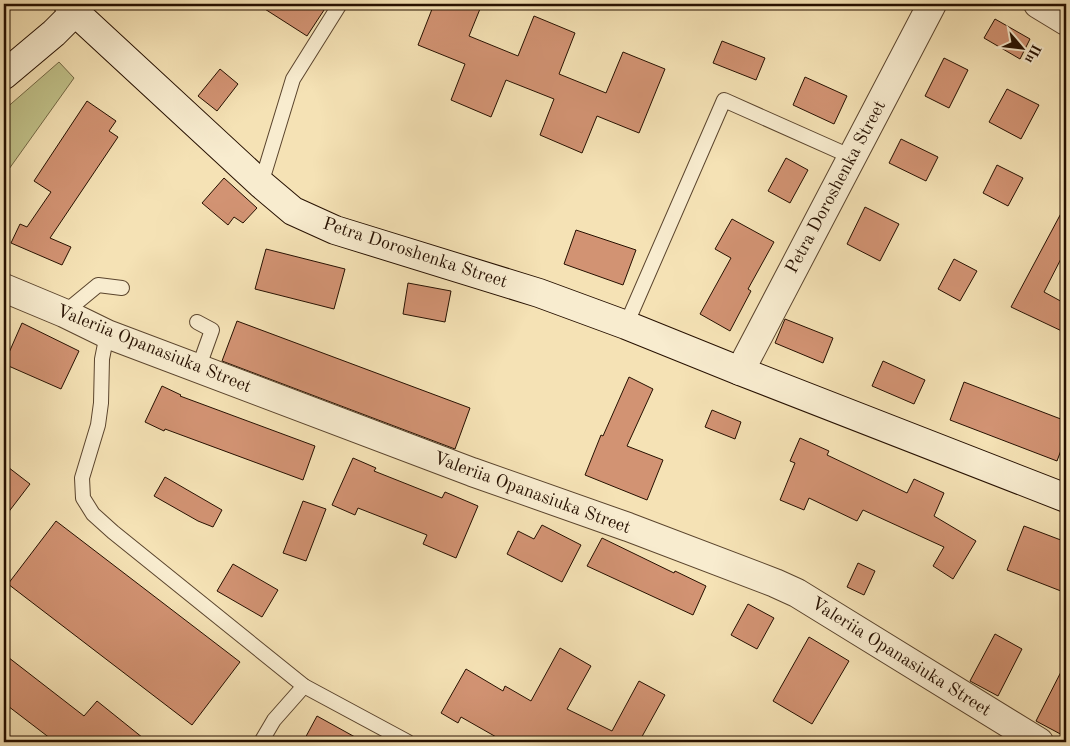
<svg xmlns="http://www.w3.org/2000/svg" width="1070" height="746" viewBox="0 0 1070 746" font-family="'Old Standard TT',serif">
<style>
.green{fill:#c1c28a;stroke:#746945}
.building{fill:#d29373;stroke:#261000}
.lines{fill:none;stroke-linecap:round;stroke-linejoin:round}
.lane-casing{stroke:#5a442d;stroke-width:16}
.street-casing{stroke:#5a442d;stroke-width:30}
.secondary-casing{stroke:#261000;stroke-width:30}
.lane{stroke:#f8eccf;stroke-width:14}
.street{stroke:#f8eccf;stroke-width:28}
.secondary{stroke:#f8eccf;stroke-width:28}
.labels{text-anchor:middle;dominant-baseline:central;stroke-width:4;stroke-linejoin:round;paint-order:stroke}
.street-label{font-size:18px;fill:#261000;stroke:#f8eccf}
</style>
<rect width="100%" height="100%" fill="#f5e2b5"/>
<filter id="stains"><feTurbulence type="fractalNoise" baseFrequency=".004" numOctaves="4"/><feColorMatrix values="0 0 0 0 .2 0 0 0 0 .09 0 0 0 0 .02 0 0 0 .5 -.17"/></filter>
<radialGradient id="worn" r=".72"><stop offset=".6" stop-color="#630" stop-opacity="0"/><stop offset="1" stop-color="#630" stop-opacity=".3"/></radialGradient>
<!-- green -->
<polygon class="green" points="59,62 74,78 4,176 4,110"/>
<!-- building -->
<g class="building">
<polygon points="257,4 328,4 307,36"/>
<polygon points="434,4 482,4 469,36 518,56 534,16 575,33 559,74 606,93 623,52 665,69 639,133 597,116 582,153 540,135 554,99 506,80 491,117 451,100 465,64 418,45"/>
<polygon points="995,19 1030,39 1020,59 984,38"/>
<polygon points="722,41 765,58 756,80 713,63"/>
<polygon points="944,58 968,70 949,108 925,96"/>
<polygon points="220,69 238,84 217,111 198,96"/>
<polygon points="805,77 847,96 834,124 793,105"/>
<polygon points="1007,89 1039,105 1021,139 989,122"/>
<polygon points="87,101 116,121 109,131 118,137 50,238 71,247 62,265 11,243 20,224 27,227 51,192 34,181"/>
<polygon points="901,139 938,157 926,181 889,163"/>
<polygon points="786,158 808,170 790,203 768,191"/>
<polygon points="997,165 1023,178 1008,206 983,193"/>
<polygon points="224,178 257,208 243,223 234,217 228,225 202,203"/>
<polygon points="1066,204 1066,249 1044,292 1066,304 1066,333 1011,307"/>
<polygon points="865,207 899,224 880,261 847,244"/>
<polygon points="732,219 774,242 748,289 751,291 730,331 700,314 731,258 715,249"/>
<polygon points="576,230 636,250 623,285 564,264"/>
<polygon points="266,249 345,269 334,309 255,289"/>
<polygon points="954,259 977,271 960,301 938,289"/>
<polygon points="408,283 451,291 445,322 403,314"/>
<polygon points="785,319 833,338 823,363 775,343"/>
<polygon points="237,321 470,408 455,449 222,361"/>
<polygon points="22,323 79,351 61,389 4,364"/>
<polygon points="883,361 925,380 914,404 872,386"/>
<polygon points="629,377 653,389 627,446 663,460 647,500 585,475 601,435 603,436"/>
<polygon points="964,382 1066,421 1066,437 1057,461 950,420"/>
<polygon points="162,386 181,395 180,396 315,446 303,480 165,429 164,431 145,422"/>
<polygon points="712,410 741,422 735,439 705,427"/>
<polygon points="800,438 829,451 827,455 907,493 914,479 944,493 934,516 976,541 953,579 933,566 944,547 863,510 857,521 809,498 804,510 780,500 795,463 790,461"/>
<polygon points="353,458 376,468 374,471 442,498 445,492 478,506 456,558 423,544 427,535 358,508 355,515 332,505"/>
<polygon points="4,464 30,484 4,518"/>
<polygon points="165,477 222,510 213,527 198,521 154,496"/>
<polygon points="303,501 326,509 306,561 283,553"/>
<polygon points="56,521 240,662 192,725 8,584"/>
<polygon points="542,525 581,545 562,582 507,554 518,531 534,539"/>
<polygon points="1024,526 1066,542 1066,593 1007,570"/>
<polygon points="602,538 674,573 675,571 706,586 693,615 587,566"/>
<polygon points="858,563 875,571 864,595 847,587"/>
<polygon points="233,564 278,590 262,617 217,591"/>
<polygon points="748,604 774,618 757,649 731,635"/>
<polygon points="995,634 1022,649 998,696 970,681"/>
<polygon points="809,637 849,661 812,724 773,701"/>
<polygon points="560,648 591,666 567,709 612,731 639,681 665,695 639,742 505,742 461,717 458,723 441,713 466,669 503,691 505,686 531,701"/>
<polygon points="4,654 84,716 97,701 148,742 55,742 4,703"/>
<polygon points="1066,662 1066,737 1036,721"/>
<polygon points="317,716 364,742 303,742"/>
</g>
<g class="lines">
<defs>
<g id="lane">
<polyline points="261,184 293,79 340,4"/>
<polyline points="64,313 98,285 122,288"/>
<polyline points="197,322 212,330 198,369"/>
<polyline points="626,325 724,100 852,157"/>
<polyline points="107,334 102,359 101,403 98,425 82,478 83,498 93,514 113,532 304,686 408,742"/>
<polyline points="261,742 274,720 304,686"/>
</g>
<g id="street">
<polyline points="1038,4 1066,21"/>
<polyline points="4,288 64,313 107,334 472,472 628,527 775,583 797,593 1039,742"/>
<polyline points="740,371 932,4"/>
</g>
<g id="secondary">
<polyline points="68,4 75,12 261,184 293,211 335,230 539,293 626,325 740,371 1066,498"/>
<polyline points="4,75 54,33 75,12"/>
</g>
</defs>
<!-- lane casing -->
<use href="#lane" class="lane-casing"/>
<!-- street casing -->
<use href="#street" class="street-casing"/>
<!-- secondary casing -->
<use href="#secondary" class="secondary-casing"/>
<!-- lane -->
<use href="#lane" class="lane"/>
<!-- street -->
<use href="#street" class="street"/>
<!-- secondary -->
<use href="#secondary" class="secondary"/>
</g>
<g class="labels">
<!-- street labels -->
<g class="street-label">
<text transform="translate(836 187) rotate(-62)">Petra Doroshenka Street</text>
<text transform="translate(415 253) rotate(18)">Petra Doroshenka Street</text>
<text transform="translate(154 349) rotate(22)">Valeriia Opanasiuka Street</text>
<text transform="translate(532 493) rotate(20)">Valeriia Opanasiuka Street</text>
<text transform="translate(901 657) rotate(32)">Valeriia Opanasiuka Street</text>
</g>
</g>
<!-- margin -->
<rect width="1070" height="746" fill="none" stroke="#f5e2b5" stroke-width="20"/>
<rect x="5" y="5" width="1060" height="736" fill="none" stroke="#261000" stroke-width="2.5"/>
<rect x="10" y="10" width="1050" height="726" fill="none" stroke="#261000"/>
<!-- north arrow -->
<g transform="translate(1022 48) rotate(118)" stroke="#f8eccf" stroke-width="4" paint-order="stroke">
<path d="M0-4L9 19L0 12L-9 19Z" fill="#261000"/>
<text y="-8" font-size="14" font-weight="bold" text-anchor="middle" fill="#261000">Пн</text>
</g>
<rect width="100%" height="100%" filter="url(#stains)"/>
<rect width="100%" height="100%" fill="url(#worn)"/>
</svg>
